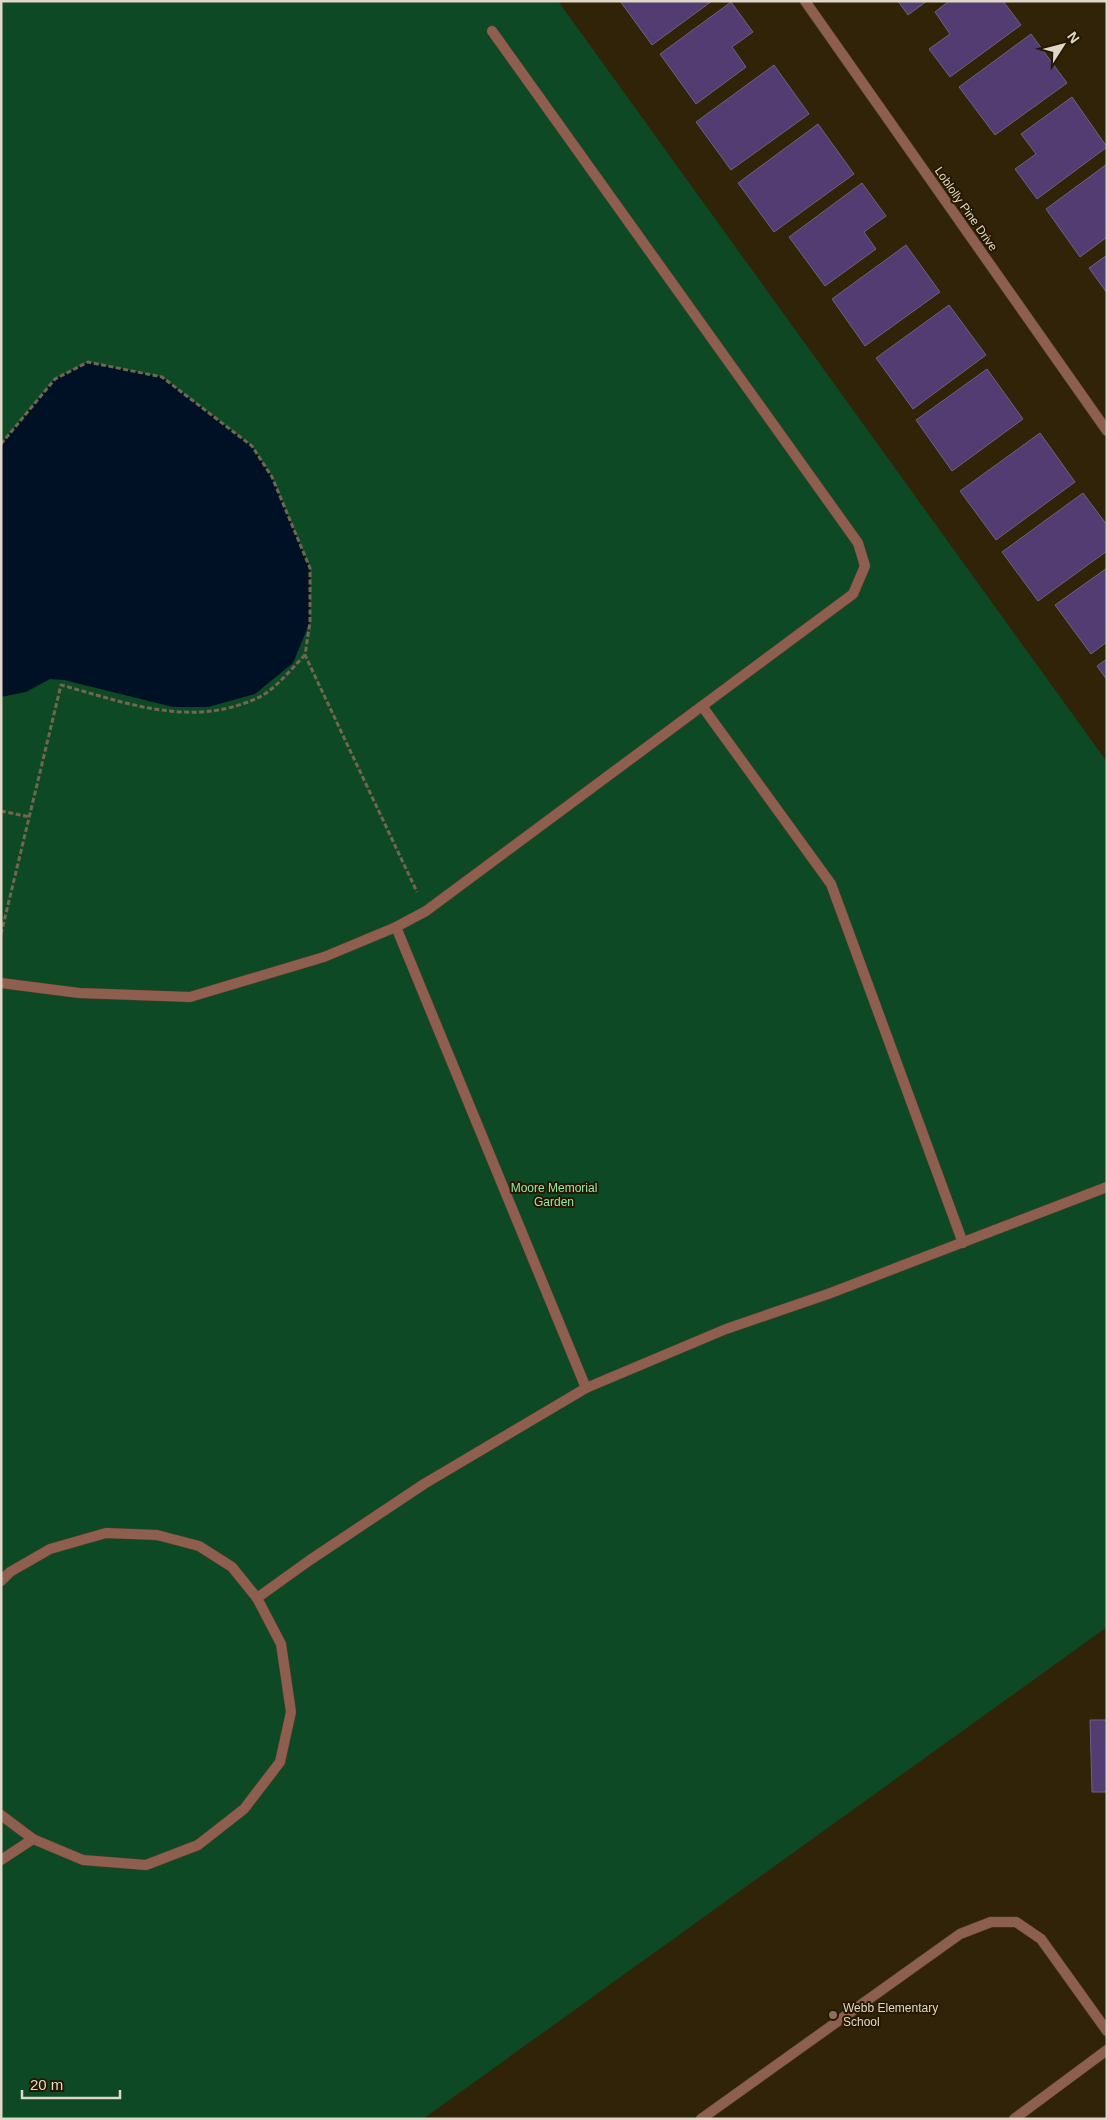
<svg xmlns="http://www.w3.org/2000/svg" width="1108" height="2120" viewBox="0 0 1108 2120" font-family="Helvetica,sans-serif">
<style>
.green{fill:#0e4926}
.water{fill:#001126}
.building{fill:#523c72;stroke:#6c627e}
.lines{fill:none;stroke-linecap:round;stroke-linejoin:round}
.service-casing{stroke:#4c4026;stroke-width:11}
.minor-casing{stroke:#4c4026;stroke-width:11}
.path{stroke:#71664f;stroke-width:3;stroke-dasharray:5 2.5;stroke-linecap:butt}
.service{stroke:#8e5e4e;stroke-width:10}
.minor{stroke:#8e5e4e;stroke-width:10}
.education-dot{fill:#8d6e63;stroke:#261900;stroke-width:2}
.labels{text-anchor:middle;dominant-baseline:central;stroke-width:4;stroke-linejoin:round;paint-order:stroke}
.street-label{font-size:12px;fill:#dfd7c7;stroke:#261900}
.park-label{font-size:12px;fill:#90e7a9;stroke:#261900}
.poi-label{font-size:12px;fill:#dfd7c7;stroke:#261900;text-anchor:start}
</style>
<rect width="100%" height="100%" fill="#302307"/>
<!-- green -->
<polygon class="green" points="1,1 558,1 1107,762 1107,1627 423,2119 1,2119"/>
<!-- water -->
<polygon class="water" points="88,362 162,377 252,446 272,477 310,568 310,622 293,663 255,694 208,707 173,707 64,680 50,679 26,692 1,697 1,444 55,379"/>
<!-- building -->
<g class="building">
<polygon points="620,1 712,1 652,45"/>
<polygon points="898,1 927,1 908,15"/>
<polygon points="949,1 1003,1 1021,25 950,77 929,49 950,34 935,12"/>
<polygon points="731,2 753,32 732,47 746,67 696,104 660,54"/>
<polygon points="1031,34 1067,83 995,135 959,87"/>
<polygon points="774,65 809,114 731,170 696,122"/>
<polygon points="1072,97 1107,147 1037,199 1015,169 1036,154 1021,134"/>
<polygon points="818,124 854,174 774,232 738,183"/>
<polygon points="1107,164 1107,237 1080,257 1046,209"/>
<polygon points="862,183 886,216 864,232 876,249 825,286 789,237"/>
<polygon points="906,245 940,292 865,346 832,299"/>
<polygon points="1107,255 1107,293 1089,268"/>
<polygon points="949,305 986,355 913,409 876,358"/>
<polygon points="987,369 1023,419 952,471 916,420"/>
<polygon points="1040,433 1075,482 996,540 960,491"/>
<polygon points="1083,493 1107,525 1107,551 1038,601 1002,552"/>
<polygon points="1107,568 1107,642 1091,654 1055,605"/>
<polygon points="1107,659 1107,680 1097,666"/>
<polygon points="1090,1720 1107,1720 1107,1792 1092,1792"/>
</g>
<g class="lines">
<defs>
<g id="service">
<polyline points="702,706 831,884 963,1243"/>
<polyline points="396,927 586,1388"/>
<polyline points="1,983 79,993 190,997 324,957 396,927 426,911 853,594 865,566 858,543 492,31"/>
<polyline points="1,1581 10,1572 50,1549 106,1533 157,1535 199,1546 232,1567 257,1598 281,1644 291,1712 280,1762 244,1809 198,1845 146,1865 83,1860 33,1839 1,1860"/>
<polyline points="257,1598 310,1560 424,1484 586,1388 726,1329 828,1294 1107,1187"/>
<polyline points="1,1815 33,1839"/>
<polyline points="701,2119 960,1934 991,1922 1016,1922 1041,1939 1107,2031"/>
<polyline points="1014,2119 1107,2050"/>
</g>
<polyline id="minor" points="805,1 1107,431"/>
</defs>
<!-- service casing -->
<use href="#service" class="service-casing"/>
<!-- minor casing -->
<use href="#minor" class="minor-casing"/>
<!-- path -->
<g class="path">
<polyline points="1,444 55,379 88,362 162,377 252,446 272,477 310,568 310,622 305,655 417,892"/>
<polyline points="1,811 30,817"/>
<path d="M1,934L61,685C120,701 181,725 242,704C252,701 261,697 269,691C282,681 293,667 305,655"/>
</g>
<!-- service -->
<use href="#service" class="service"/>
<!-- minor -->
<use href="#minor" class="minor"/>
</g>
<!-- markers -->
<circle class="education-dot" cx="833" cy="2015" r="5"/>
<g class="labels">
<!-- street labels -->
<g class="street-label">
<text transform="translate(966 209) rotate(55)">Loblolly Pine Drive</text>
</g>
<!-- park labels -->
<g class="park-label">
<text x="554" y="1188">Moore Memorial<tspan x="554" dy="14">Garden</tspan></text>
</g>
<!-- poi labels -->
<g class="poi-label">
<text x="843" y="2008">Webb Elementary<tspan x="843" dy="14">School</tspan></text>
</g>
</g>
<!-- border -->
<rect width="1108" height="2120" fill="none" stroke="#dfd7c7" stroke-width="5"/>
<!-- north arrow -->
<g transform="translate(1063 45) rotate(54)" stroke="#261900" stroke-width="4" paint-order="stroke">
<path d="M0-4L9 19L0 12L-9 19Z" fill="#dfd7c7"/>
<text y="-8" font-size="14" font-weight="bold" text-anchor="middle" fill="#dfd7c7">N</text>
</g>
<!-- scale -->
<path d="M22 2090v8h98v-8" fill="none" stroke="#dfd7c7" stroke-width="2.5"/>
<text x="30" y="2090" font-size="15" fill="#dfd7c7" stroke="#261900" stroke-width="4" paint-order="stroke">20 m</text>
</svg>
